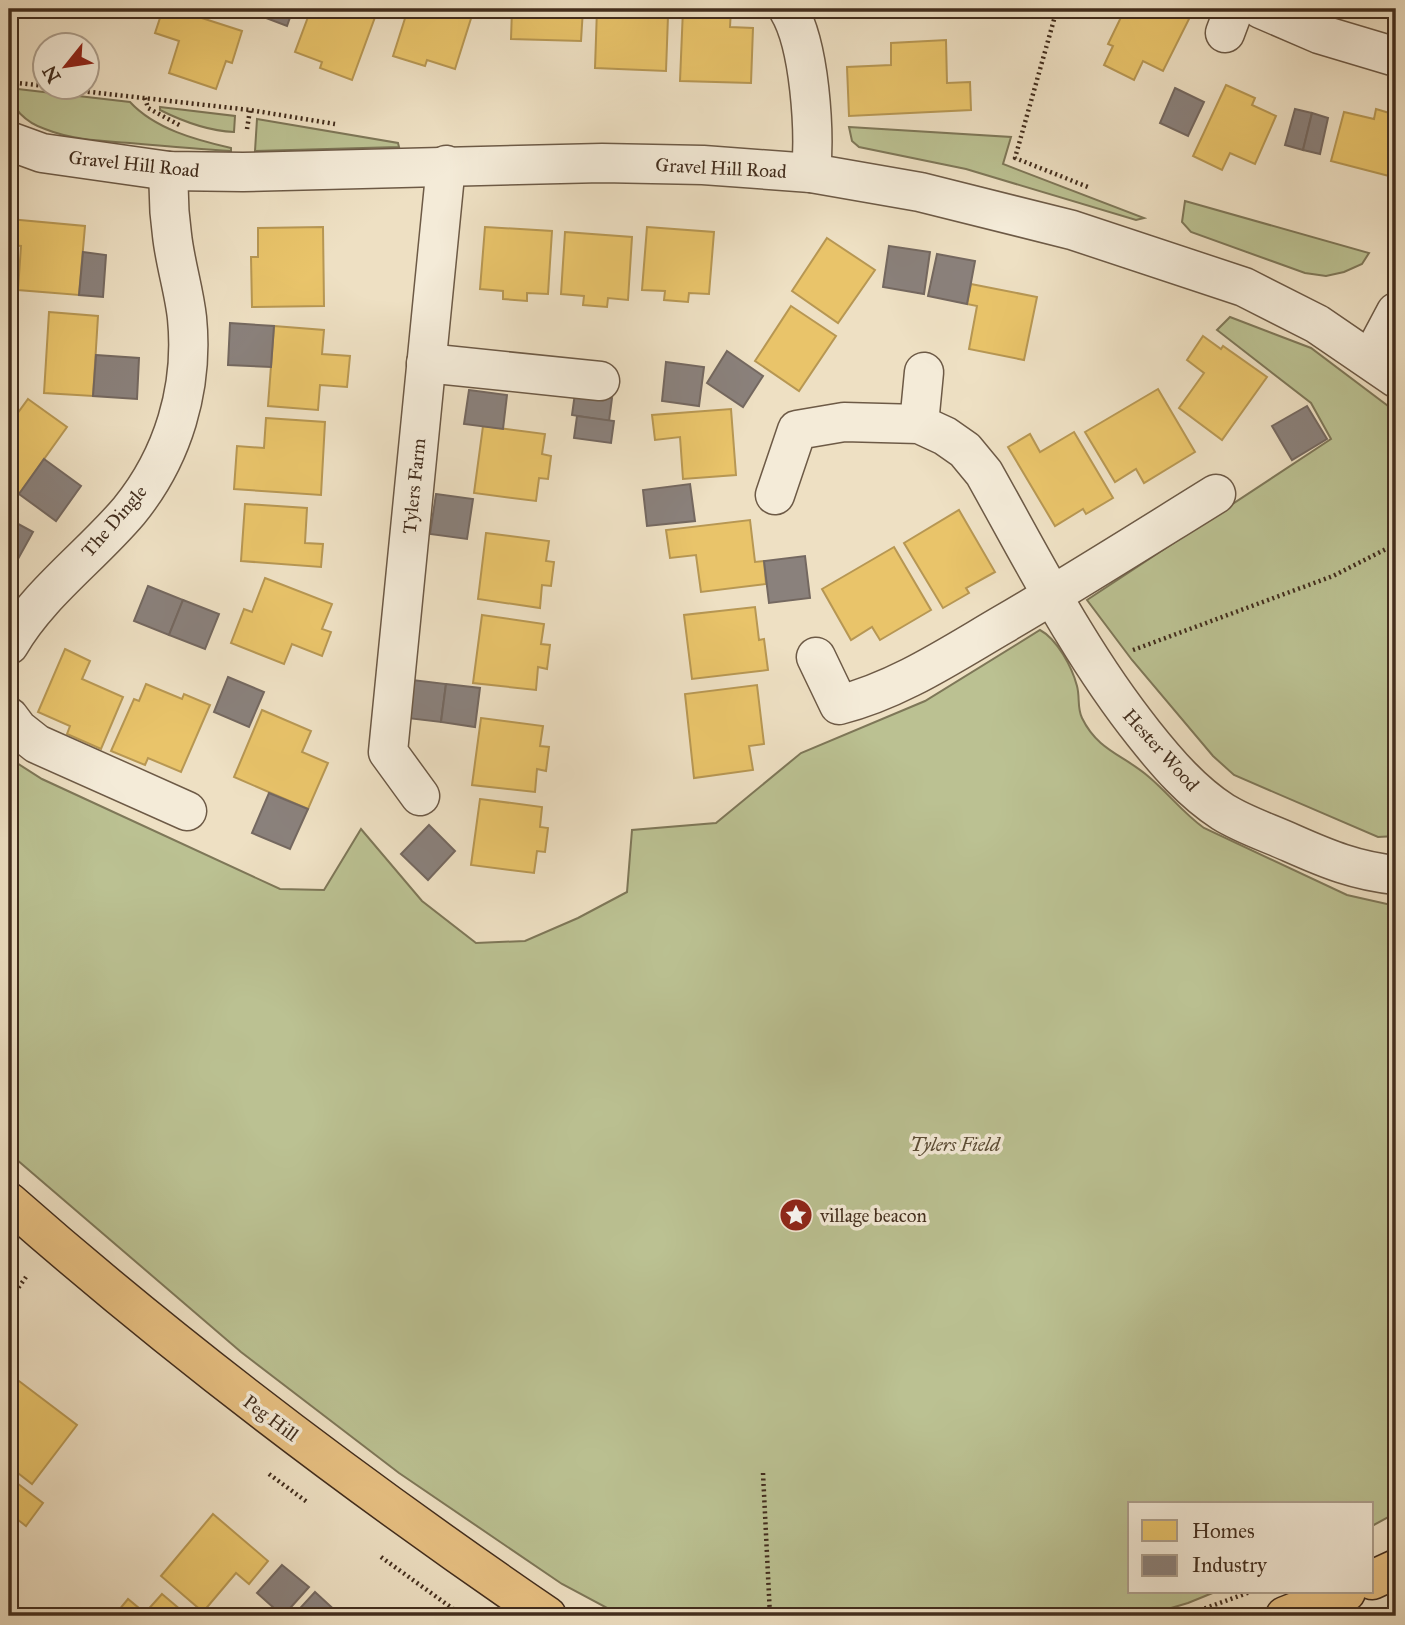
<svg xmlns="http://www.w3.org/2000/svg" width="1405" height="1625" viewBox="0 0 1405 1625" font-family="'IM FELL Great Primer',serif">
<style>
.green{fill:#bbc192;stroke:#7e7758;stroke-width:2}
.homes{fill:#e9c46a;stroke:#b79753;stroke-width:2}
.industry{fill:#8a817c;stroke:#746860;stroke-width:2}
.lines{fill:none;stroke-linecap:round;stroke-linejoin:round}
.minor-casing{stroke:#6d5a46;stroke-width:41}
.major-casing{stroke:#422d1d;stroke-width:41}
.path{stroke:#422d1d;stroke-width:4.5;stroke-dasharray:2 3.5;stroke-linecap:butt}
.minor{stroke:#f4ebd8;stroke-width:38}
.major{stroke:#e7c082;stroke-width:38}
.labels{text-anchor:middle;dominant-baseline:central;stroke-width:7;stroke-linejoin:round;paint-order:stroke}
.street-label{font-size:19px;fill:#422d1d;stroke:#f4ebd8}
.park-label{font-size:19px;font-style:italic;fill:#5a4b34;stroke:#f4ebd8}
.poi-label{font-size:19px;fill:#422d1d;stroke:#f4ebd8;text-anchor:start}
</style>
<rect width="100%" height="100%" fill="#eee0c3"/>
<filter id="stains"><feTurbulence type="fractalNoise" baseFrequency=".00286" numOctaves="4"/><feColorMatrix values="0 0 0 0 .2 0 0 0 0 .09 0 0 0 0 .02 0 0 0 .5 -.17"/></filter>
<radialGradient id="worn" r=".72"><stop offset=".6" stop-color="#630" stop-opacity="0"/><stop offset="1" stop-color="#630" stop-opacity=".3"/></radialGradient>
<!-- green -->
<g class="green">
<path d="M9,88L130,102C155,129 196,140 231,148V151C198,149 164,146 130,143C102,141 72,140 45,129C27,123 9,108 9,88Z"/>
<path d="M160,107L235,116L234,132C208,131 184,122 160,110Z"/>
<polygon points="257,119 398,143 399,147 255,151"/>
<polygon points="849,127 1011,137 1003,164 1144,218 1136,220 966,169 859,147 852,141"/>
<polygon points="1185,201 1369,253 1362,264 1344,272 1326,276 1305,273 1191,232 1182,222"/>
<polygon points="1230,317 1311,348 1396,412 1396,836 1378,837 1234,775 1213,756 1132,660 1087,600 1331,439 1311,403 1217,330"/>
<path d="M1040,630C1057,639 1072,667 1077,686C1080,697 1077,708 1082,718C1098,751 1124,755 1149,777C1169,794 1183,813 1204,828L1347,895L1396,906V1513L1372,1526V1504H1130V1592H1215L1188,1603L1144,1616H622L562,1584L399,1473L241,1352L9,1153V758L42,779L280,889L324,890L361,829L422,901L476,943L525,941L578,918L627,892L632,830L716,823L801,753L925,701Z"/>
</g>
<!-- homes -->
<g class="homes">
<polygon points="163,9 174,9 242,31 232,63 226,61 216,89 169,73 179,41 155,33"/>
<polygon points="311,9 323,9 343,16 345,9 378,9 352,80 320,68 322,62 295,52"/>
<polygon points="408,9 433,9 444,12 446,9 474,9 455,69 427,60 425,66 393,56"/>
<polygon points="512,9 583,9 581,41 511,39"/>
<polygon points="597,9 645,9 645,16 668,16 666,71 595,68"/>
<polygon points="683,9 731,9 730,27 753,28 751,83 680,81"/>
<polygon points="1125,9 1179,9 1191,15 1163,71 1143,61 1134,80 1104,65 1113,46 1108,44"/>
<polygon points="946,40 947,83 970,82 971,110 849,116 847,67 891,65 891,43"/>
<polygon points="1226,85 1255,98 1252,105 1276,116 1255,164 1230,153 1222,170 1193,156"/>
<polygon points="1376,109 1396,115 1396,148 1389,176 1331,161 1344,112 1374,119"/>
<polygon points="9,219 85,226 79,295 18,290 21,246 9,245"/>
<polygon points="323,227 324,306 252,307 251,257 258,257 258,228"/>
<polygon points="485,227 552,231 548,294 527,293 527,301 503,299 503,291 480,289"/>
<polygon points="647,227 714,232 709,294 689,293 688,302 664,300 665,291 642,290"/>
<polygon points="565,232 632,237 628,300 608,298 607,307 583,305 584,296 561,294"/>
<polygon points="827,238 875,270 838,323 792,291"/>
<polygon points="971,284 1037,297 1024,360 969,349 977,306 967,304"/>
<polygon points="791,306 836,336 799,391 755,361"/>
<polygon points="49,312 98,316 93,396 44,393"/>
<polygon points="274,326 324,330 322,354 350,356 347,387 320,385 318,410 268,406"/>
<polygon points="1203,336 1221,349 1223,346 1267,377 1222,440 1179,408 1204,373 1187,360"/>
<polygon points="1158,389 1195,452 1144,483 1136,469 1115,482 1085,432"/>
<polygon points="28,399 67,427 19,494 9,486 9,425"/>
<polygon points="731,409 736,475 683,479 680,437 655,440 652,415"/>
<polygon points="266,418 325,422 321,495 234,489 237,446 264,448"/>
<polygon points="483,426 545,434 542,454 551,456 548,479 539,478 536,501 474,493"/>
<polygon points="1074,432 1113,498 1086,514 1083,509 1055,526 1008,447 1030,434 1040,452"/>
<polygon points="245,504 307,508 305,543 323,544 321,567 241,561"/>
<polygon points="959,510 995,572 966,588 969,593 943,608 904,543"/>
<polygon points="750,520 755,562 764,561 766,584 701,592 696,555 670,558 666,530"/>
<polygon points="486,533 549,541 546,561 554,562 551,586 542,585 540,608 478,599"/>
<polygon points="894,547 931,610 880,640 872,627 851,640 822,589"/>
<polygon points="265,578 332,604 322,629 331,632 322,656 292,644 284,664 231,643 244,609 252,612"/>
<polygon points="755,607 759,640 764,639 768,670 692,679 684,615"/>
<polygon points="482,615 544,624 541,644 550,645 547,669 538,667 536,690 473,683"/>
<polygon points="65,649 90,661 82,679 123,697 101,749 67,734 70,726 38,712"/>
<polygon points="146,684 182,699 184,694 210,705 181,772 148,758 145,765 111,751 134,699 139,701"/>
<polygon points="757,685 764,744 749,746 753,770 694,778 685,694"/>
<polygon points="262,710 311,731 302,752 328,763 308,809 234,777"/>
<polygon points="481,718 543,726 540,746 549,747 546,771 537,769 535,792 472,785"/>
<polygon points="480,799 542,807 540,827 548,828 545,852 537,851 534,873 471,865"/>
<polygon points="15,1378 77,1425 32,1484 9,1466 9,1427 17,1417 9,1411 9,1386"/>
<polygon points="9,1477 43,1503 26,1526 9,1513"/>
<polygon points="213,1514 268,1561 249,1584 236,1573 203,1612 161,1576"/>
<polygon points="162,1594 188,1616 114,1616 128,1599 145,1613"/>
</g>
<!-- industry -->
<g class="industry">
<polygon points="255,9 293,9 287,26 253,13"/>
<polygon points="1175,88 1204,102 1188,136 1160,123"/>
<polygon points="1295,109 1312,113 1303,150 1285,145"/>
<polygon points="1312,113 1328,118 1320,154 1303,150"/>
<polygon points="889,246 930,252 924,294 883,287"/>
<polygon points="83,252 106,255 103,297 79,295"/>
<polygon points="937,254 975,261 967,304 928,296"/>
<polygon points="230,323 274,326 271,367 228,365"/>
<polygon points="727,351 763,376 743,407 707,383"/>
<polygon points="96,355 139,358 137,399 93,396"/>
<polygon points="666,362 704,367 699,406 662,401"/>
<polygon points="469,390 507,395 503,429 464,424"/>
<polygon points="575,393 612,398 609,421 572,415"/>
<polygon points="1307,406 1327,439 1292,460 1272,426"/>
<polygon points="577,416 614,421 611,443 574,438"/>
<polygon points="44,459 81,486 56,521 19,494"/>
<polygon points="690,484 695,521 647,526 643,490"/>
<polygon points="436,494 473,499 467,539 430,534"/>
<polygon points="9,519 33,532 13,568 9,566"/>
<polygon points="805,556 810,598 769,603 764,561"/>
<polygon points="148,586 183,600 169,635 134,621"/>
<polygon points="183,600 219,614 205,649 169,635"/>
<polygon points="228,677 264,692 249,727 214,712"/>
<polygon points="412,680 446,684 441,722 407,718"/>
<polygon points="446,684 480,688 475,727 441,722"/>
<polygon points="269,793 308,809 290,849 252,833"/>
<polygon points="429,825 455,851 428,880 401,854"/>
<polygon points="282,1565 309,1587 283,1616 257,1593"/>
<polygon points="315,1592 340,1615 339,1616 293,1616"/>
</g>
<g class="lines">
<defs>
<g id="minor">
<path d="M788,9C810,45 815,131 811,173"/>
<polyline points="1261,9 1319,34 1396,57"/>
<polyline points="1225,33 1234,9"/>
<polyline points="9,141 42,153 169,171 243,172 602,163 703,165 811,173 920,192 1072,230 1244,287 1317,324 1396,378"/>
<polyline points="1371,359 1396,312"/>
<polyline points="426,363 600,381"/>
<polyline points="919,424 924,372"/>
<path d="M775,495L797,430L844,422L919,424L945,436L965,450L984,473C1034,562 1080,654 1144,734C1167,763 1192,792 1223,812C1244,825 1269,833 1291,843C1327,859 1356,871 1396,875"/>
<path d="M9,645C39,593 90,557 129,511C173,457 194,388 187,318C184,290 175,263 172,235C169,214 168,192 169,171"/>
<path d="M816,657L839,705C898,690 949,656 1002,625C1074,583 1145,538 1216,494"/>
<polyline points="9,717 18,729 37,744 187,811"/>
<polyline points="420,796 388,752 446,165"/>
</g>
<g id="major">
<path d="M9,1202C179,1352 360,1488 547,1616"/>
<polyline points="1372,1580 1396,1569"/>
<polyline points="1285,1616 1346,1592"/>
</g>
</defs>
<!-- minor casing -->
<use href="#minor" class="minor-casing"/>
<!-- major casing -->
<use href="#major" class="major-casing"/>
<!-- path -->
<g class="path">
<polyline points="1057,9 1015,158 1088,187"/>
<polyline points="9,82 46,86"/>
<polyline points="55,88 250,110 335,124"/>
<polyline points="145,98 148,108 181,126"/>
<polyline points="247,129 250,110"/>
<polyline points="1133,650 1333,576 1396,544"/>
<polyline points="9,1301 26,1277"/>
<polyline points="763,1473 770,1616"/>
<polyline points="269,1474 307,1502"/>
<polyline points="381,1557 463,1616"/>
<polyline points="1184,1616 1250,1592"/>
</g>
<!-- minor -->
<use href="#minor" class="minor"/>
<!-- major -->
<use href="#major" class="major"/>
</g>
<!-- icons -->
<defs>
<symbol id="sight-disc" viewBox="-11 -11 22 22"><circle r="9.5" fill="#8f2418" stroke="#f4ebd8"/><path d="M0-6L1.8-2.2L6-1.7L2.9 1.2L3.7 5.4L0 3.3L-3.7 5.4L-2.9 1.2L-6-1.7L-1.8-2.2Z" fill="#fff"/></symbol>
</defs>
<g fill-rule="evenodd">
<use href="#sight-disc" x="777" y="1196" width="38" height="38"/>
</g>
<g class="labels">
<!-- street labels -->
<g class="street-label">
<text transform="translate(134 164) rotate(6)">Gravel Hill Road</text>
<text transform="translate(721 168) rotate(3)">Gravel Hill Road</text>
<text transform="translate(414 486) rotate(-84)">Tylers Farm</text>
<text transform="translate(114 521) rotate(-49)">The Dingle</text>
<text transform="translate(1161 750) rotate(48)">Hester Wood</text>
<text transform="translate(271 1418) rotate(37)">Peg Hill</text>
</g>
<!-- park labels -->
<g class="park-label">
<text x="955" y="1144">Tylers Field</text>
</g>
<!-- poi labels -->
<g class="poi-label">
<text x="820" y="1215">village beacon</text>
</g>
</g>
<!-- margin -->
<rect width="1405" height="1625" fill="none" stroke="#eee0c3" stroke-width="35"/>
<rect x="10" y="10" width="1384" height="1604" fill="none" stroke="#422d1d" stroke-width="3.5"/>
<rect x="18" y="18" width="1370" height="1590" fill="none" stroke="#422d1d" stroke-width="2"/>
<!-- legend -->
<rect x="1128" y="1502" width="245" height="91" fill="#f4ebd8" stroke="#ad9f8d" stroke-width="2"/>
<rect x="1142" y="1520" width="35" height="21" fill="#e9c46a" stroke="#ad9f8d" stroke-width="2"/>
<text x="1192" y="1538" font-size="21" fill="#422d1d">Homes</text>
<rect x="1142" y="1555" width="35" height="21" fill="#8a817c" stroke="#ad9f8d" stroke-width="2"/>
<text x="1192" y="1572" font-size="21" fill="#422d1d">Industry</text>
<!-- north arrow -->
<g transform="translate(66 66) rotate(240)"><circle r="33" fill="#f4ebd8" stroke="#ad9f8d" stroke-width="2"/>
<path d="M0-5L12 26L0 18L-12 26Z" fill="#8f2418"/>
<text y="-10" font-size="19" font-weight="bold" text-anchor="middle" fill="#422d1d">N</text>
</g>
<rect width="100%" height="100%" filter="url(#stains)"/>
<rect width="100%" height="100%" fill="url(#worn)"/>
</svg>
